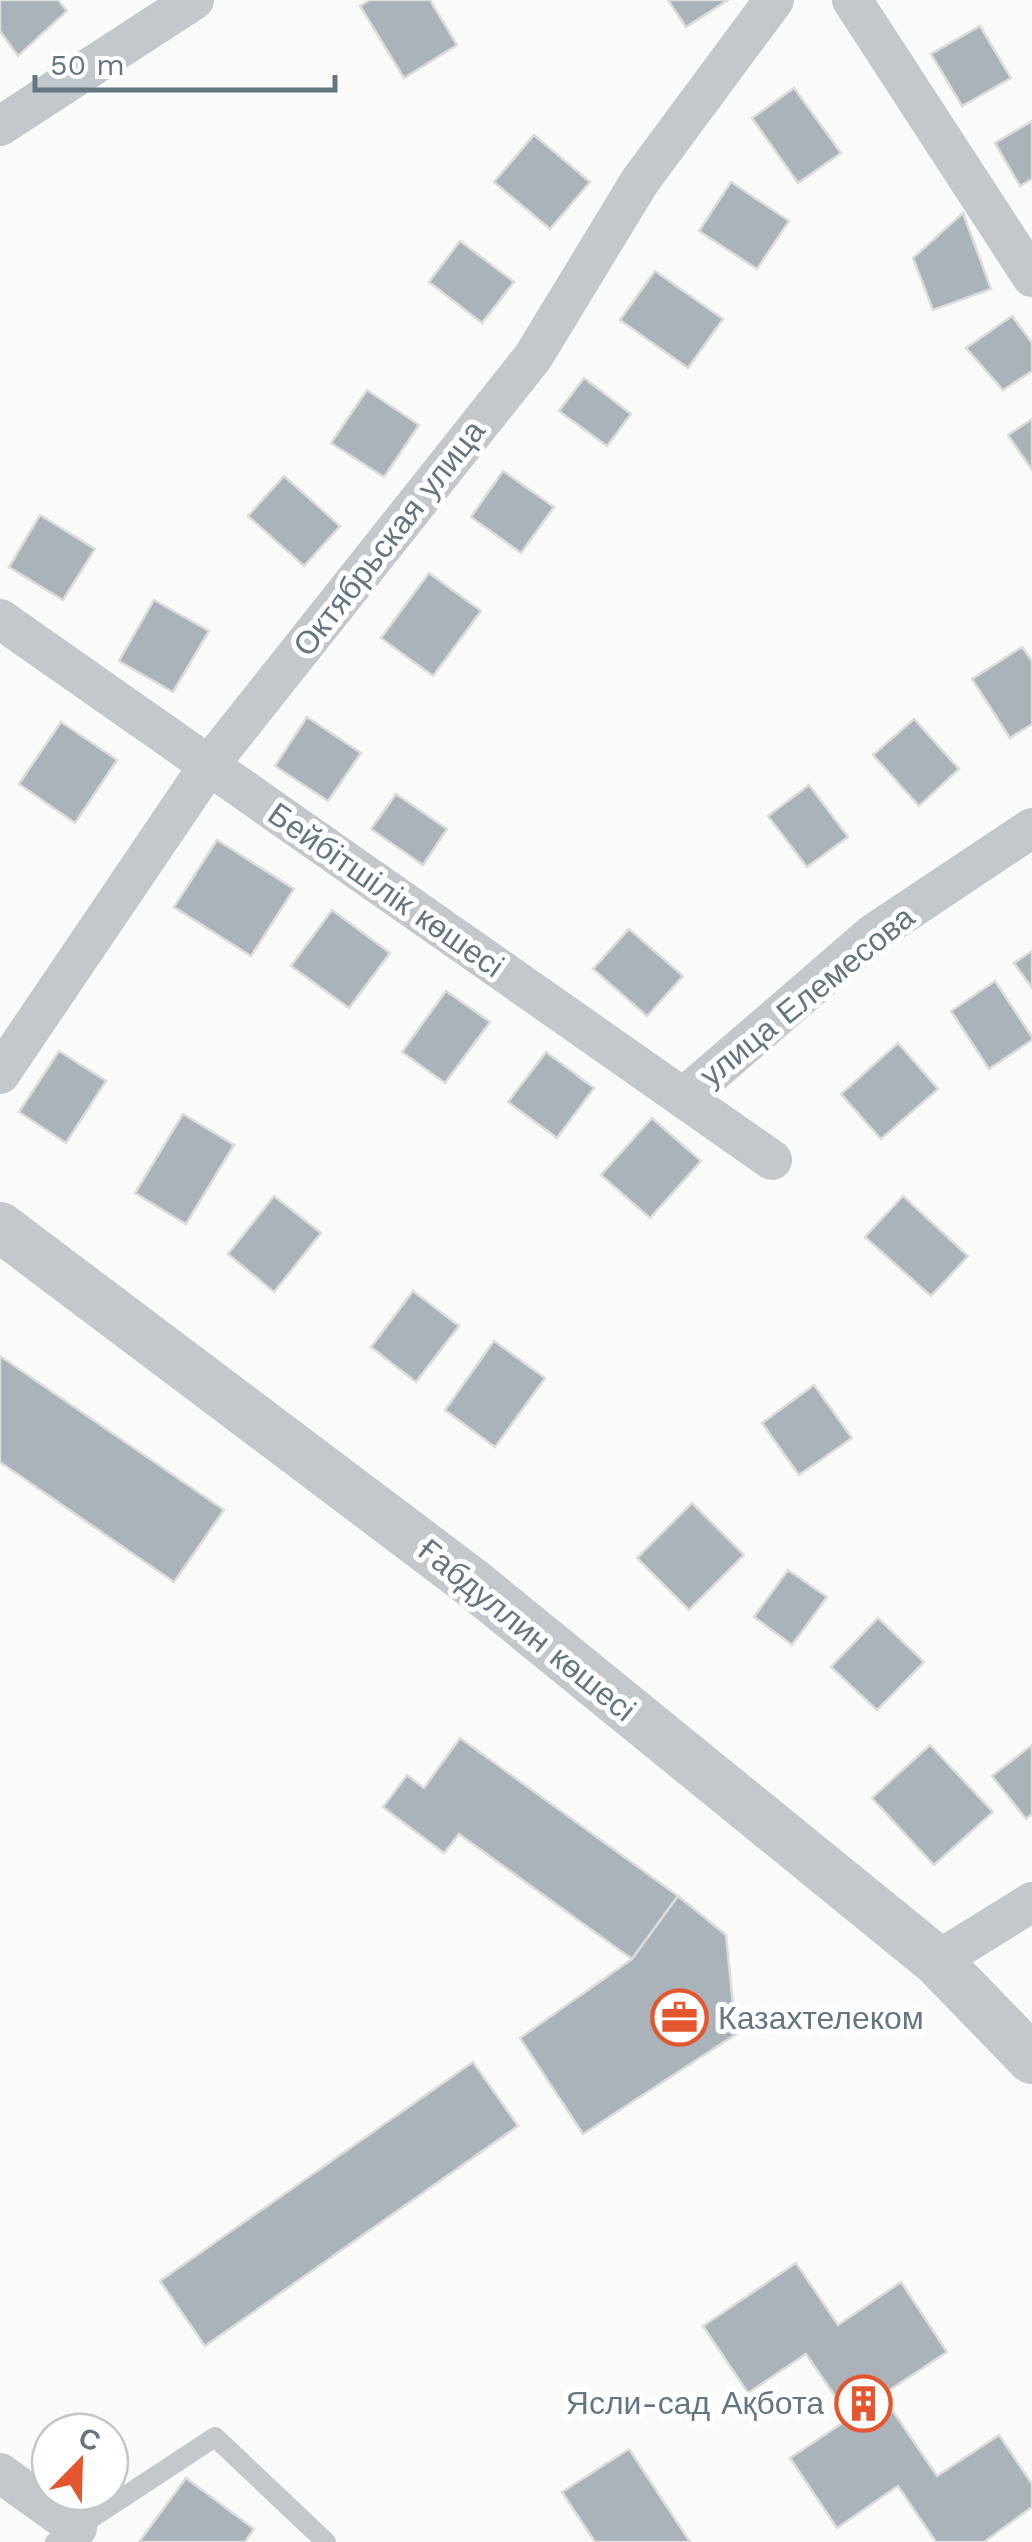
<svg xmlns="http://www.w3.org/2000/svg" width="1032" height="2542" viewBox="0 0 1032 2542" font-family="'Work Sans',sans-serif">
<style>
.building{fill:#aab3b9;stroke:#dcdcda;stroke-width:2.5}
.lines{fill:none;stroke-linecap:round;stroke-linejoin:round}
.service{stroke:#c3c8cc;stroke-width:20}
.minor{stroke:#c3c8cc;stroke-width:40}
.tertiary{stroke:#c3c8cc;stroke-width:50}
.labels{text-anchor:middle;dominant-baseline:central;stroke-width:10;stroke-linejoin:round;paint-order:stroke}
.street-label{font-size:32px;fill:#657683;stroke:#fff}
.poi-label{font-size:32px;fill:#657683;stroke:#fff;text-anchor:start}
</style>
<rect width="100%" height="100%" fill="#fafaf8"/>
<!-- building -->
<g class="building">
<polygon points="0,0 58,0 67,11 18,56 0,31"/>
<polygon points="370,0 430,0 457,45 404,78 360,6"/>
<polygon points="668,0 728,0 686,27"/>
<polygon points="980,26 1011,78 962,106 931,54"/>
<polygon points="794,88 841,153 798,183 752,118"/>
<polygon points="1032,121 1032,179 1020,186 995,143"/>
<polygon points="534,135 590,182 550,229 494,182"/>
<polygon points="731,182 789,221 757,269 699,231"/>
<polygon points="963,213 991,289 933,310 913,258"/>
<polygon points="460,241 514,282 482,323 429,282"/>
<polygon points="655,271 723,319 688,368 620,320"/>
<polygon points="1012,316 1032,343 1032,371 1003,390 966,348"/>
<polygon points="584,378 631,414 607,446 559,411"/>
<polygon points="367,390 419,425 384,477 331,443"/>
<polygon points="1032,419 1032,470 1008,435"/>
<polygon points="503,471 554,507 521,553 471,517"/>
<polygon points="284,476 340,526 304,566 248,516"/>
<polygon points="40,515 95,549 63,600 9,567"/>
<polygon points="429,573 481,611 433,676 381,638"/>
<polygon points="154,600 209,631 173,692 119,661"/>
<polygon points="1022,647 1032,661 1032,724 1010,738 972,679"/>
<polygon points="307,717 361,753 328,801 275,766"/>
<polygon points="914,719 959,769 919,806 873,755"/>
<polygon points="61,722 117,760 75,823 19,784"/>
<polygon points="809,785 848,837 807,867 768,816"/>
<polygon points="396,794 447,829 423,865 371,829"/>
<polygon points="217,840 294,889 251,956 174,907"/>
<polygon points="332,910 390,953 349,1008 291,966"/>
<polygon points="629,929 683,976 647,1016 593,969"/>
<polygon points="1032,951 1032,988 1014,963"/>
<polygon points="995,981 1032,1037 1032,1040 989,1069 951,1011"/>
<polygon points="446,991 490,1022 445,1083 402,1052"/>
<polygon points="898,1043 938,1089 881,1139 841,1094"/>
<polygon points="59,1051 106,1081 66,1143 19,1112"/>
<polygon points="546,1052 594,1088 557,1138 508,1102"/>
<polygon points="183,1114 234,1145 186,1224 135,1193"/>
<polygon points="652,1118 701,1161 650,1218 601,1175"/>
<polygon points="274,1196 321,1233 274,1292 228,1254"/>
<polygon points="903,1196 968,1256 931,1296 865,1237"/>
<polygon points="413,1291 459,1326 416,1382 371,1347"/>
<polygon points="494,1341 545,1378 495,1447 445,1410"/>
<polygon points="0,1356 224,1510 174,1582 0,1462"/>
<polygon points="814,1385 852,1438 799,1475 762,1423"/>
<polygon points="692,1503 744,1555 689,1610 637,1558"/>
<polygon points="788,1570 827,1597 792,1645 754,1617"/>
<polygon points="878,1618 924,1662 877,1710 831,1667"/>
<polygon points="460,1738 678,1896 632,1959 459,1834 444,1853 383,1807 407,1775 424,1788"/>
<polygon points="930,1745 993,1812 934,1865 872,1798"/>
<polygon points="1032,1745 1032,1814 1026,1819 992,1776"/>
<polygon points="678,1896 726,1935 736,2034 583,2134 520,2038 632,1959"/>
<polygon points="473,2062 518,2126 205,2346 160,2281"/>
<polygon points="796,2263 838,2325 901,2282 947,2352 882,2395 937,2476 999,2435 1032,2484 1032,2507 984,2542 936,2542 898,2486 837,2528 790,2458 850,2418 806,2354 748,2393 703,2326"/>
<polygon points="629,2449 690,2542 595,2542 562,2492"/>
<polygon points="186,2478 254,2529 245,2542 139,2542"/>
</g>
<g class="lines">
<!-- service -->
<polyline class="service" points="55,2542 215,2437 326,2542"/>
<!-- minor -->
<g class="minor">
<polyline points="852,0 1032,277"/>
<polyline points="0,126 194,0"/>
<polyline points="0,619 772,1160"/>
<polyline points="0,1074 209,765 533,357 640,181 774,0"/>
<polyline points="683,1098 873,934 1032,828"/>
<polyline points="937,1961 1032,1902"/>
<polyline points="0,2473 77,2528"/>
</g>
<!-- tertiary -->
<polyline class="tertiary" points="0,1227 470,1581 937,1961 1032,2059"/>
</g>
<!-- icons -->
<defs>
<symbol id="office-ring" viewBox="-11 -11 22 22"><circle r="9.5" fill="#fff" stroke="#e4572e" stroke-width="1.5"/><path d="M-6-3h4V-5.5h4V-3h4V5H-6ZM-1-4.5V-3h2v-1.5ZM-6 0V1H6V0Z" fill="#e4572e"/></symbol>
<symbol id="building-ring" viewBox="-11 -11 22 22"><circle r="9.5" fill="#fff" stroke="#e4572e" stroke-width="1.5"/><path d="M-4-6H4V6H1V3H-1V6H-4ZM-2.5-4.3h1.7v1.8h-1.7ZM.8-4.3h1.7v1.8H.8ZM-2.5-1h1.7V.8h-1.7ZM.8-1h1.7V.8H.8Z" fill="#e4572e"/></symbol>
</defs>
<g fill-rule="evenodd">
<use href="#office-ring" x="648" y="1986" width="63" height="63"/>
<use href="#building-ring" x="832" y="2372" width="63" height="63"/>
</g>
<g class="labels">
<!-- street labels -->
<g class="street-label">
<text transform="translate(389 538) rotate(-52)">Октябрьская улица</text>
<text transform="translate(386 890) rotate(35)">Бейбітшілік көшесі</text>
<text transform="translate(807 996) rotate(-39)">улица Елемесова</text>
<text transform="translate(527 1630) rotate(39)">Ғабдуллин көшесі</text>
</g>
<!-- poi labels -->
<g class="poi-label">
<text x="718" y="2018">Казахтелеком</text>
<text x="824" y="2403" text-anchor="end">Ясли-сад Ақбота</text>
</g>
</g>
<!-- north arrow -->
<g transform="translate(80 2462) rotate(23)"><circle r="48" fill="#ffffff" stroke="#c1c8cd" stroke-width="2.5"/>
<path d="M0-8L18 38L0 25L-18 38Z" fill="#e4572e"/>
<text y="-15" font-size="28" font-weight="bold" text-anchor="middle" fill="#657683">С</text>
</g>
<!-- scale -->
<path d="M35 75v15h300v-15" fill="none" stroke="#657683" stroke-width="5"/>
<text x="50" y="75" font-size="30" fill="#657683" stroke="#ffffff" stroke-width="8" paint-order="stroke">50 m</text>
</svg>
